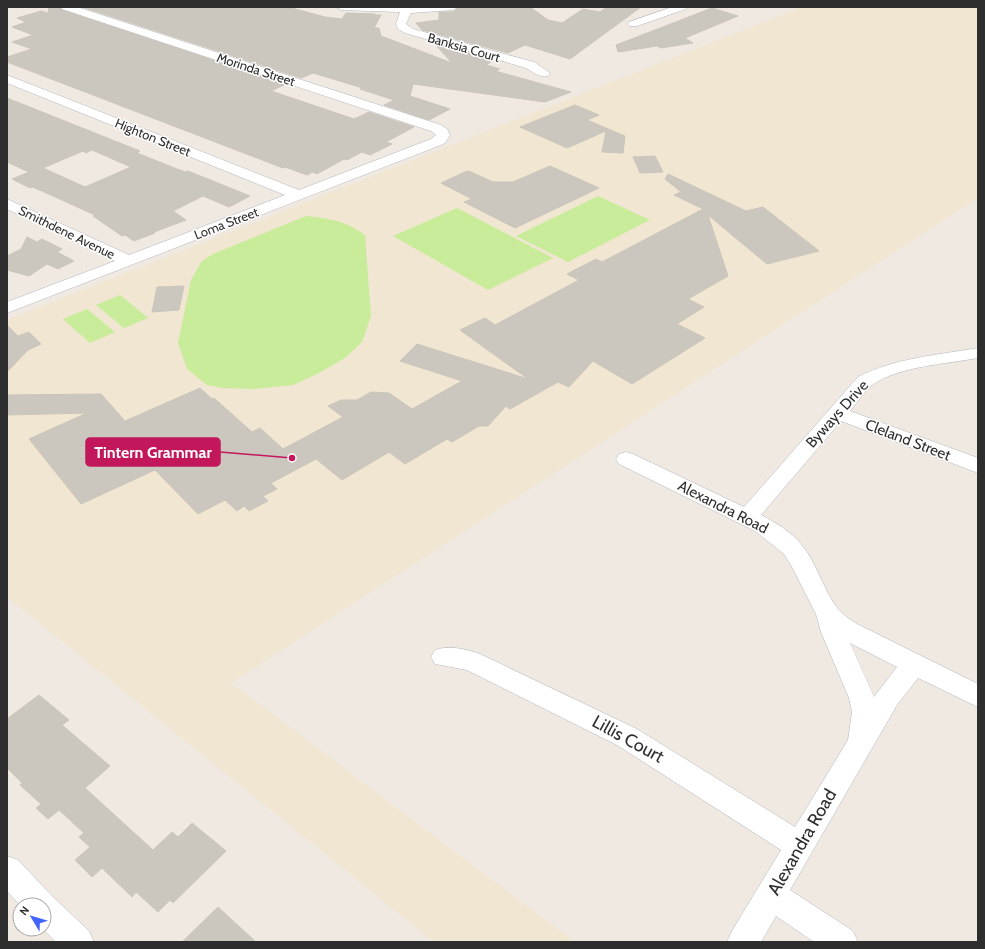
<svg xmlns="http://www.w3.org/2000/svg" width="985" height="949" viewBox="0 0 985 949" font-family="Cabin,sans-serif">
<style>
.education{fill:#f0e6d1}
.pitch{fill:#c9ec9a}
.building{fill:#cbc7bf;stroke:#cbc5ba;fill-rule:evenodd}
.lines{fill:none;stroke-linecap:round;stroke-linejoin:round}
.minor-casing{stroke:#b4b7c1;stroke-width:1}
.minor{fill:#fff;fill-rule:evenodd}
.labels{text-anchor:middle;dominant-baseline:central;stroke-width:3;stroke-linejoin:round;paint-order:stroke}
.far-street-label{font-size:13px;fill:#2e2e2e;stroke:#fff}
.street-label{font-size:15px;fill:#2e2e2e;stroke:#fff}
.near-street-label{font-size:18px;fill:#2e2e2e;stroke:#fff}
.leader{fill:none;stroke:#c2185b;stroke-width:1.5}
.callout-dot{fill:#c2185b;stroke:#fff;stroke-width:1.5}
.callout{fill:#c2185b;stroke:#c2185b;stroke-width:1.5}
.callout-label{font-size:16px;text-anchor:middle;font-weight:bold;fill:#fff}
</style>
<rect width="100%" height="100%" fill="#efe9e1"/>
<!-- education -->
<polygon class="education" points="802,7 978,7 978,198 231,683 575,942 434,942 7,597 7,320"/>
<!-- pitch -->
<g class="pitch">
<polygon points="598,196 650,220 568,262 516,236"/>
<polygon points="457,208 553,258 488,290 393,236"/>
<path d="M306,216C331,219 344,220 365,235L371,316L362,342L345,358L317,374L293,385L254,389L223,388L207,385L187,369L178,343L191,280L202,261L213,254Z"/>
<polygon points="120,295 148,318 124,328 96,305"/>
<polygon points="87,309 115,332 90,343 63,319"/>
</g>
<!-- building -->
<g class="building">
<polygon points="49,7 60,7 62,10 286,84 271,91 354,119 369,112 414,127 386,142 392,144 370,155 362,152 347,160 344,159 317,174 313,172 307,175 285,167 283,168 7,62 7,57 32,49 12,42 33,35 12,27 26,22 17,18 41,11 48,13"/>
<polygon points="82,7 288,7 325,17 342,19 346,13 375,14 374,15 381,15 374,28 379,28 381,36 452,63 434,43 494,60 486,65 500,69 495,71 571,92 545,102 413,84 410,96 450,109 429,120 384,105 394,100 360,89 363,88 313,73 301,78"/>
<polygon points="459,7 530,7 548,20 562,23 583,9 600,12 607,7 641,7 570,59 525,45 508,53 422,30 416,23 439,20 439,12 453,12"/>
<polygon points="712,8 738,16 685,38 693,43 661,48 657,46 618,52 616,45"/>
<path d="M7,98L140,151L137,153L177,169L186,172L188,171L250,196L229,207L203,196L173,211L186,220L154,232L155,233L134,241L125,235L122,236L93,216L95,215L33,187L30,188L12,179L29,172L7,162ZM92,150L131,167L85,187L43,168L83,151L86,153Z"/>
<polygon points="575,105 599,115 587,120 625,136 623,153 602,152 606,131 567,148 520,127"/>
<polygon points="655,156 663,172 640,173 633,157"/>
<polygon points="550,166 599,188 515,228 464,202 472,199 441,183 467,171 471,172 493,182 513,182"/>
<polygon points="668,174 746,211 763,207 819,251 767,264 708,215 728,276 688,299 704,307 677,324 705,338 632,384 593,361 569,387 558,382 510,409 506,406 488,426 479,426 452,442 447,439 405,464 389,452 342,480 316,459 271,483 277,489 263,496 268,501 249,511 244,506 237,511 225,500 198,514 155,470 81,504 29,439 87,413 7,415 7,395 101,394 125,421 200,388 212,399 214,398 252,432 260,428 283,449 343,417 328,406 341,400 357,400 371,392 389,393 412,409 462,381 400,361 417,344 528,379 460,330 485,318 495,325 579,280 567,274 596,259 602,262 703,209 674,195 681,192 665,179"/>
<polygon points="27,237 37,242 42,239 62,249 57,252 74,261 58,269 47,264 29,276 7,270 7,256 21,249"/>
<polygon points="184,286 179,310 152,312 157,287"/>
<polygon points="7,325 18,336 29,332 41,344 28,350 7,372"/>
<polygon points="39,695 69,720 62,725 110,766 85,788 153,850 172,832 178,837 192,823 226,851 173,903 170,900 158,912 136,892 132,897 102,868 92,877 75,860 90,847 79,837 84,833 59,810 48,819 36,808 41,804 20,785 22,783 7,768 7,719"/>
<polygon points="218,907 256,942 182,942"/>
</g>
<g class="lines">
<defs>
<g id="minor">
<polygon points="61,7 77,7 441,125 447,129 450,135 445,143 441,145 7,313 7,302 115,261 7,209 7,199 129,255 285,195 7,83 7,75 299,190 431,139 436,135 431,131 62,9"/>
<path d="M336,7H458L453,10L411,13L406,24L413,29L534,62L550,73L548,76C540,78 533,72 526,68L405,33L398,29L396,24L400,12L341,10Z"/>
<polygon points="672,7 687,7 686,9 637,26 629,26 628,24 629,22"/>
<path d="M978,348V358C946,364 899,366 872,385C864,391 857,403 850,411L978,458V473L841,421L761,515C773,521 793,533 801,544C817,563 823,590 838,609C843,615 850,620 857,624L978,684V707L918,678L897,705L790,890L853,931L858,942H814L776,916L761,942H727L732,931L781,850L617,745L467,670L435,664L431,657L435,650C449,645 466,649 480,654L637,729L795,827L848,740L852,712L849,698L821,632L816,614L791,565L784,554L755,531L619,464L616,459L619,454L626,452L633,454L744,507L858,377C896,358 937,355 978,348ZM850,643L897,667L874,697Z"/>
<polygon points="7,856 18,860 53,897 89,931 94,942 56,942 43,929 44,905 20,905 7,891"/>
</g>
</defs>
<!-- minor casing -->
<use href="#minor" class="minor-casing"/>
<!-- minor -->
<use href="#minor" class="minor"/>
</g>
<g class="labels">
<!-- far-street labels -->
<g class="far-street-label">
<text transform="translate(464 47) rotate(16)">Banksia Court</text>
<text transform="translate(256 69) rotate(18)">Morinda Street</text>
<text transform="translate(153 137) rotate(22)">Highton Street</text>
<text transform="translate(226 223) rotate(-21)">Loma Street</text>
<text transform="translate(67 232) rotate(26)">Smithdene Avenue</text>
</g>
<!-- street labels -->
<g class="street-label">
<text transform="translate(837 414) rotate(-48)">Byways Drive</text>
<text transform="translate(908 440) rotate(21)">Cleland Street</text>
<text transform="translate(723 507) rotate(27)">Alexandra Road</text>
</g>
<!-- near-street labels -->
<g class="near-street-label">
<text transform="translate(628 739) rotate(29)">Lillis Court</text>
<text transform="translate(802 842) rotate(-60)">Alexandra Road</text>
</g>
</g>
<!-- callouts -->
<path class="leader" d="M292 458L220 452"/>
<circle class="callout-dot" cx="292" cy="458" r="4"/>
<rect class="callout" x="86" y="438" width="134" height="28" rx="4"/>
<g class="callout-label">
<text x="153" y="458">Tintern Grammar</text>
</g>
<!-- border -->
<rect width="985" height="949" fill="none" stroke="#2e2e2e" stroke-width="16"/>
<!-- north arrow -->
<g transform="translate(32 917) rotate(308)"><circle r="19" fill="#ffffff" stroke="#ababab"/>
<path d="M0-3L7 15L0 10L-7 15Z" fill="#4264fb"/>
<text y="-6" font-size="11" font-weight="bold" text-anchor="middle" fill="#2e2e2e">N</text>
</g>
</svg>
